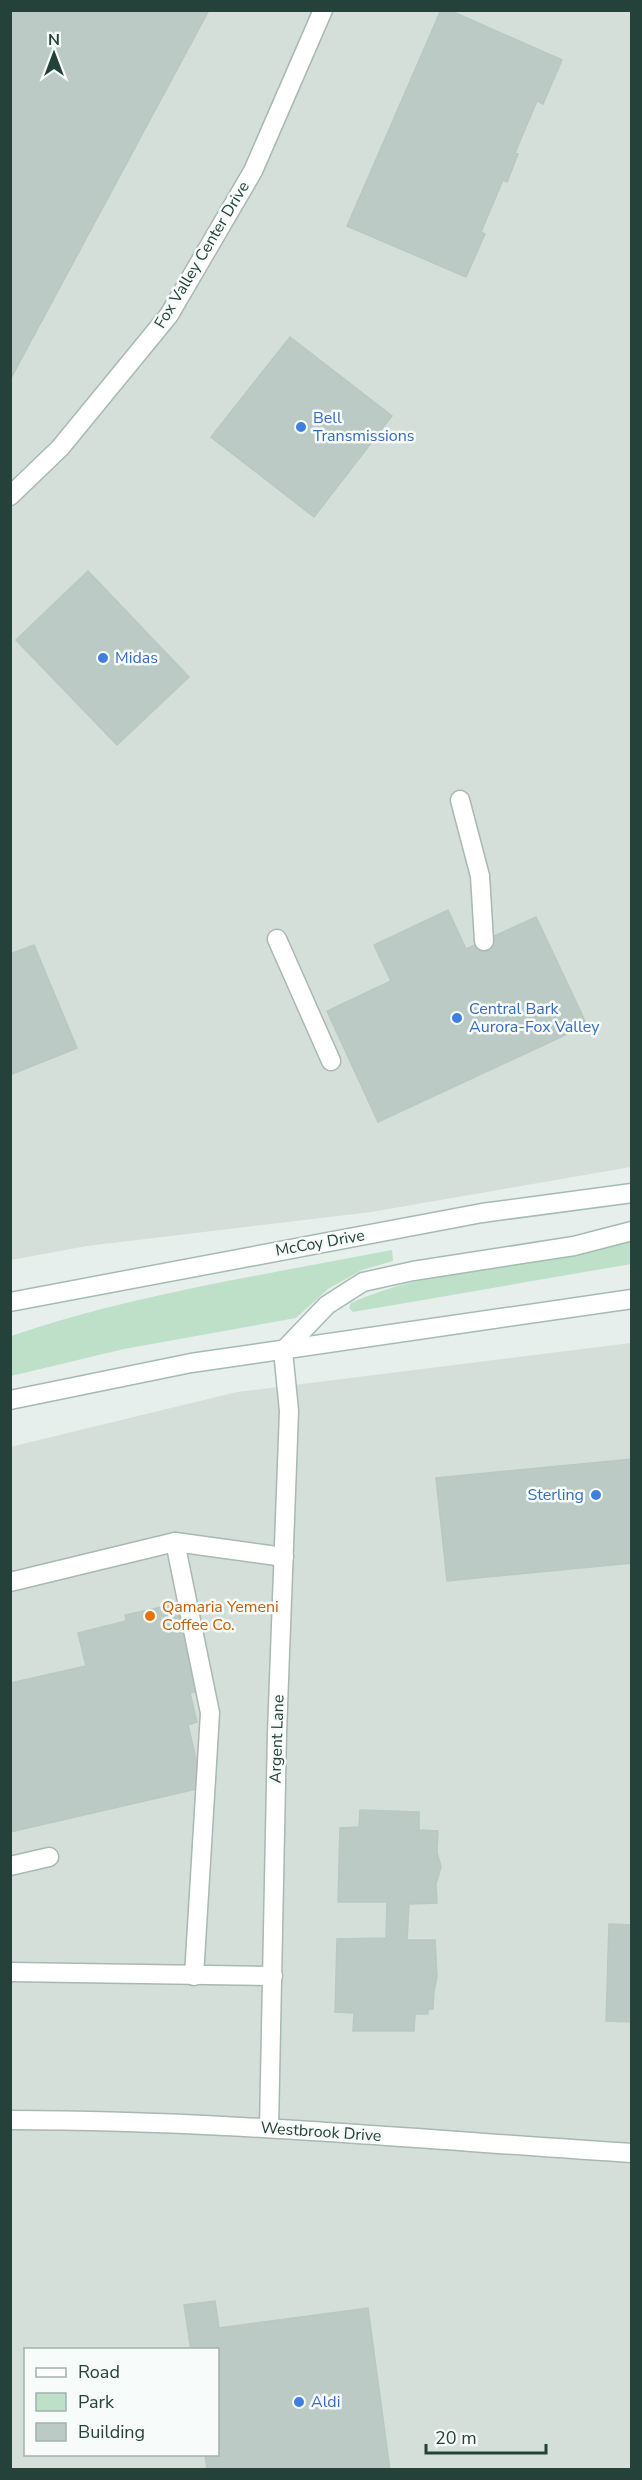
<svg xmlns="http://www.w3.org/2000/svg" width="642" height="2480" viewBox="0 0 642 2480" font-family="'Nunito Sans',sans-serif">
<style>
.built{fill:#d4dfda;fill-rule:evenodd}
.green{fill:#bfe0c8}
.building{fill:#bbcac4;stroke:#b8c9c2;stroke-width:1.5}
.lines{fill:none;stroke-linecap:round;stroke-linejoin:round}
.lane-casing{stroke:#a8b8b2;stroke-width:21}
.street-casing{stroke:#a8b8b2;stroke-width:21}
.secondary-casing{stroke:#a4bbb3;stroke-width:21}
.lane{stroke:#fff;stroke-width:18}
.street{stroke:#fff;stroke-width:18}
.secondary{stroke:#fff;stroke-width:18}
.shop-dot{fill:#3f7fe0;stroke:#f7fbf9;stroke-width:2}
.food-dot{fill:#e8710a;stroke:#f7fbf9;stroke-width:2}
.labels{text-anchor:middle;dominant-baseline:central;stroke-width:5;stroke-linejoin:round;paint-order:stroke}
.street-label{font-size:16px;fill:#24423a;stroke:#f7fbf9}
.shop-label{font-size:16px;fill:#366cbe;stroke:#f7fbf9;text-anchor:start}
.food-label{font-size:16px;fill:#c56008;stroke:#f7fbf9;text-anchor:start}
</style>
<rect width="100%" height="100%" fill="#e6efeb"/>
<!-- built -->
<g class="built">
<polygon points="11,11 631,11 631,1167 371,1212 87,1246 11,1260"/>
<path d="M631,1343V2469H11L10,1447L237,1392ZM26,2350H218V2454H26Z"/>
</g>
<!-- green -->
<g class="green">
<path d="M631,1240V1264L353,1312L349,1308L351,1303C417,1273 494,1269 565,1256C587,1252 609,1245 631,1240Z"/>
<path d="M392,1250L393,1261L362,1270L328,1289L296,1318L124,1349L11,1376V1336C134,1294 264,1275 392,1250Z"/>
</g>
<!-- building -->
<g class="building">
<polygon points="10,10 209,10 10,380"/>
<polygon points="441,10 449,10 562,60 543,104 537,101 515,153 518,154 507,182 503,180 481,232 485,234 466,277 347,226"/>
<polygon points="290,337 392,416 314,517 211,437"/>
<polygon points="88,571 189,677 117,745 16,640"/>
<polygon points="448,910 466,949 536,917 587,1025 378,1122 327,1011 391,981 374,945"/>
<polygon points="34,945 77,1048 10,1075 10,954"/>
<polygon points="632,1459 632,1563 447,1581 436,1478"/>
<polygon points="180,1603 202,1690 190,1693 197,1722 188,1725 198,1767 197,1789 10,1832 10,1683 86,1666 78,1633 126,1621 125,1615"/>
<polygon points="360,1810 419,1812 419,1830 438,1831 437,1852 441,1867 436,1884 437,1903 409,1904 407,1940 435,1940 437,1977 434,1991 433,2009 428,2009 428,2014 415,2014 414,2031 353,2031 354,2013 335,2012 337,1939 386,1938 387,1902 338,1902 340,1828 359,1827"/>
<polygon points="609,1924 632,1925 632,2022 606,2021"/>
<polygon points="215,2301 219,2328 368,2308 390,2470 207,2470 205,2454 218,2454 218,2350 191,2350 184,2305"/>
</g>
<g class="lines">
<defs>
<g id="lane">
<polyline points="460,800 480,876 484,941"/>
<polyline points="277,939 331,1061"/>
<polyline points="175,1542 210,1713 194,1976"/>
<polyline points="10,1582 175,1542 284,1557"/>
<polyline points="10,1866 49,1857"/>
<polyline points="10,1972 273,1976"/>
</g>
<g id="street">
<polyline points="10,496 60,448 169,315 253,171 323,10"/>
<path d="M10,2120C218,2120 425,2140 632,2153"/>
<polyline points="269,2128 277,1733 289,1411 283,1351"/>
</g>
<g id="secondary">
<polyline points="10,1302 482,1213 632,1193"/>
<polyline points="283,1351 327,1305 363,1282 413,1271 574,1246 632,1231"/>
<polyline points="10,1400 191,1363 632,1299"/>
</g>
</defs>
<!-- lane casing -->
<use href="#lane" class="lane-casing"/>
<!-- street casing -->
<use href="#street" class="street-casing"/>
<!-- secondary casing -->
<use href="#secondary" class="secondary-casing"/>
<!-- lane -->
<use href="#lane" class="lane"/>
<!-- street -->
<use href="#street" class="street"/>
<!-- secondary -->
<use href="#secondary" class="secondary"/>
</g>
<!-- markers -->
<g class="shop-dot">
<circle cx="301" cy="427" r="6"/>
<circle cx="103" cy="658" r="6"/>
<circle cx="457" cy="1018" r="6"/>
<circle cx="596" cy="1495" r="6"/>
<circle cx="299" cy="2402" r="6"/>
</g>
<circle class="food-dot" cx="150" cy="1616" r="6"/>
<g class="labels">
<!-- street labels -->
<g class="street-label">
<text transform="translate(202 255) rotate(-59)">Fox Valley Center Drive</text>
<text transform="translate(320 1243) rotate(-10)">McCoy Drive</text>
<text transform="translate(277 1739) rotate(-88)">Argent Lane</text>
<text transform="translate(321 2132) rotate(4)">Westbrook Drive</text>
</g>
<!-- shop labels -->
<g class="shop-label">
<text x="313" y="418">Bell<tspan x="313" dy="18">Transmissions</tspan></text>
<text x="115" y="658">Midas</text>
<text x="469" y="1009">Central Bark<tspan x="469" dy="18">Aurora-Fox Valley</tspan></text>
<text x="584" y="1495" text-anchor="end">Sterling</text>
<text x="311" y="2402">Aldi</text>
</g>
<!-- food labels -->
<g class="food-label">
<text x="162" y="1607">Qamaria Yemeni<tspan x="162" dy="18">Coffee Co.</tspan></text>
</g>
</g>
<!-- border -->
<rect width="642" height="2480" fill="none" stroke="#24423a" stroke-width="24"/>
<!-- legend -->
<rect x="24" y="2348" width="195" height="108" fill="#f7fbf9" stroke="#a3b1ad" stroke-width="1.5"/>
<rect x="36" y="2368" width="30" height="9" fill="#ffffff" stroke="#a3b1ad" stroke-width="1.5"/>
<text x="78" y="2378" font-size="18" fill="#24423a">Road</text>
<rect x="36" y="2393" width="30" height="18" fill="#bfe0c8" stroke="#a3b1ad" stroke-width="1.5"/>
<text x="78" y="2408" font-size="18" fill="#24423a">Park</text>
<rect x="36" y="2423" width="30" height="18" fill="#bbcac4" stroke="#a3b1ad" stroke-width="1.5"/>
<text x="78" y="2438" font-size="18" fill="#24423a">Building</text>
<!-- north arrow -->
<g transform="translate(54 54)" stroke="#f7fbf9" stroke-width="4.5" paint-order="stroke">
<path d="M0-4.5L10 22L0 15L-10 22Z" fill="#24423a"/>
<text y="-9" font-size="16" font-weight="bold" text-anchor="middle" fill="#24423a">N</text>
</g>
<!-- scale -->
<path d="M426 2444v9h120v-9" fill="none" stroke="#24423a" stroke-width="3"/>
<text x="435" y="2444" font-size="18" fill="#24423a" stroke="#f7fbf9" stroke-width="4.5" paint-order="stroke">20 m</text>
</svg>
